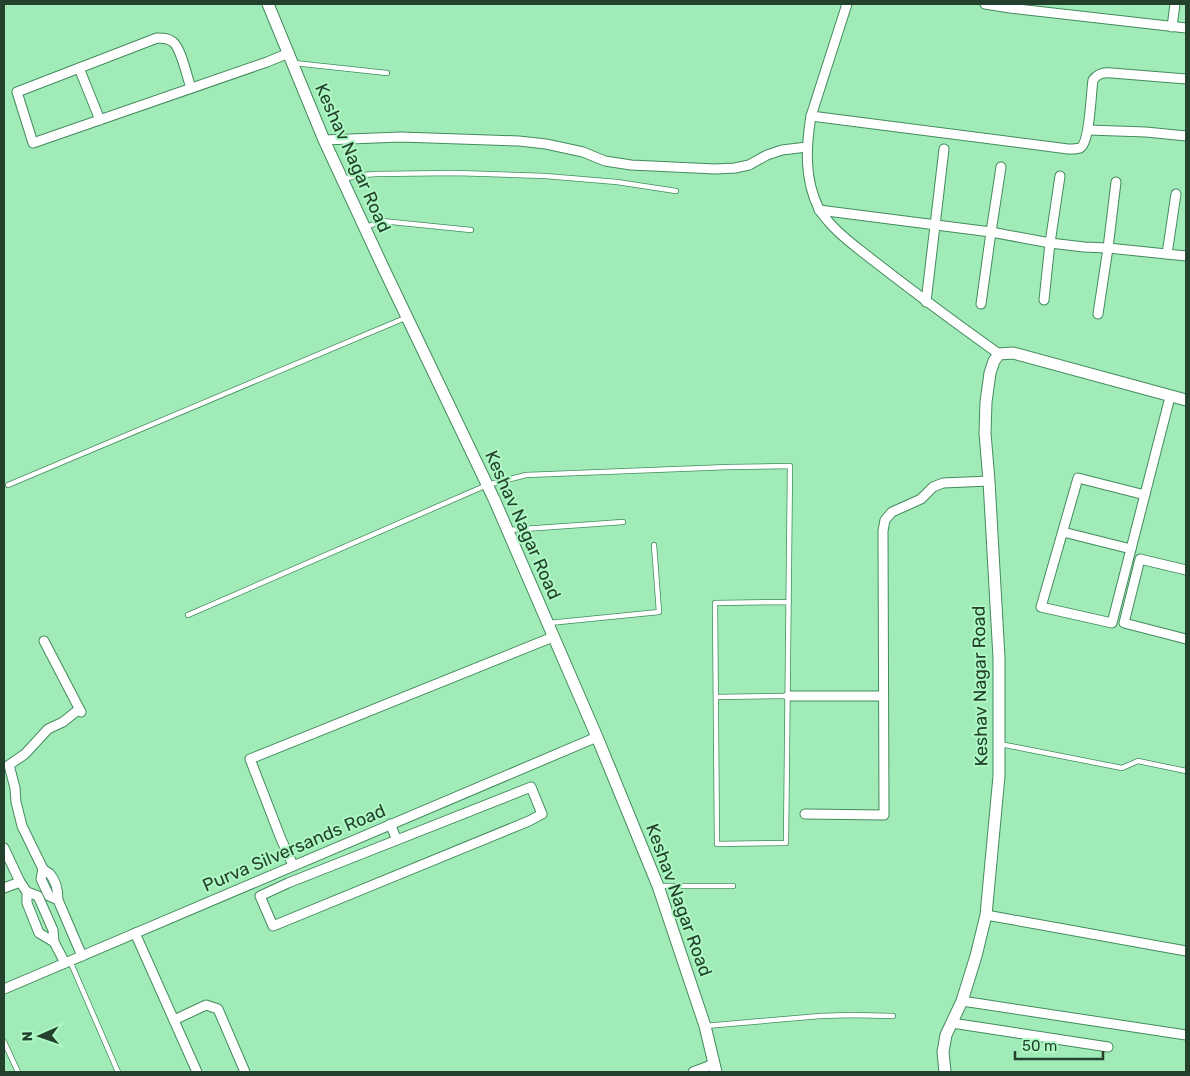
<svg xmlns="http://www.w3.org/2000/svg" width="1190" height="1076" viewBox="0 0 1190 1076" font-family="Rubik,sans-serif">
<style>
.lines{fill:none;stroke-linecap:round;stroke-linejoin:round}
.service-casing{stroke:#438b5d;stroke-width:6}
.minor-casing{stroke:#438b5d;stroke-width:11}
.tertiary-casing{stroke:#438b5d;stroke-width:13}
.service{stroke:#fff;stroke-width:4.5}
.minor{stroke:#fff;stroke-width:9}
.tertiary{stroke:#fff;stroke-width:11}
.labels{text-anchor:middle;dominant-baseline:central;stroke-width:4;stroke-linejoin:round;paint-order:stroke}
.street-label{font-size:18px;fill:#23412d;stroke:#aef8c4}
</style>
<rect width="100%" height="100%" fill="#a1ebb8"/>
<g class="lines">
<defs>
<g id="service">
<polyline points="294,63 387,73"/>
<polyline points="342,179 362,175 376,174 455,173 545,176 617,182 676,191"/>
<polyline points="366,227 382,221 471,230"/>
<polyline points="8,485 405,318"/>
<polyline points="509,530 623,522"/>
<polyline points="188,615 487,485 526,475 729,467 790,466 786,843 717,844 715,603 789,602"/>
<polyline points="549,623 659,612 654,545"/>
<polyline points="716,697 788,696"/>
<polyline points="1000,744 1122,768 1138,761 1186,771"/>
<polyline points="659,886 733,886"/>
<polyline points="70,961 118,1072"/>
<polyline points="705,1026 820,1016 851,1015 893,1016"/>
<polyline points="4,1042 6,1046 18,1072"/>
</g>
<g id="minor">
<path d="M847,4L811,116C806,147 804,179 819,209C821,213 825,217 828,221C841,237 858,248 874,261C915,293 957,324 999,354"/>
<polyline points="985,4 1010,8 1186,28"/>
<polyline points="1172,27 1175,4"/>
<polyline points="79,68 100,120"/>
<path d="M191,88C187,77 181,48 173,42C168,38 163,38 157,38L17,92L33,143L267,62L289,53"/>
<path d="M811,116L1068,149C1071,149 1077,149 1080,148C1090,143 1091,92 1093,80C1098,73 1104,72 1112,73L1186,79"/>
<polyline points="1088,130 1146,132 1186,136"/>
<polyline points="324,140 401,137 519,141 546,144 583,152 605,161 631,165 715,169 735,168 749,165 767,155 782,150 807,147"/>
<polyline points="819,210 991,232 1050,243 1084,247 1108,248 1186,256"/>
<polyline points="1167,254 1176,194"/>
<polyline points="1044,300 1050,243 1060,176"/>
<polyline points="926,302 944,149"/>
<polyline points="981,304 991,232 1001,167"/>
<polyline points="1098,314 1108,248 1116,182"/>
<polyline points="1145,495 1078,478 1041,607 1112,623 1170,397"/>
<polyline points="1063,532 1131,549"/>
<polyline points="1186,570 1140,559 1124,623 1186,639"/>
<polyline points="788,696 883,696"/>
<polyline points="805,814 884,815 883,531 885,520 892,512 921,499 933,487 943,483 989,481"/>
<polyline points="390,824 397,840 288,883 260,896 273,926 529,821 542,814 531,787 397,840"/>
<polyline points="4,848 20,882 27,892 38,896 53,930 54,942 65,963"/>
<polyline points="293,865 281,839 250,759 553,637"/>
<polyline points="43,869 22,826 16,802 15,788 9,765 25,754 48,729 63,722 78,710 81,712 44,641"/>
<polyline points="4,888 20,882"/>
<polyline points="27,892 27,903 39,933 54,942"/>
<path d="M58,900L49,896L41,879L43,869C45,871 48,872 50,874C56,881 58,892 58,900L82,956"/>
<polyline points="986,915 1186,951"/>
<polyline points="135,933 197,1072"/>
<polyline points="4,989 597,737"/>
<polyline points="962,1001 1186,1035"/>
<polyline points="174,1020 206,1005 218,1009 245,1072"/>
<polyline points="952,1023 1108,1047"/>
<polyline points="693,1072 714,1064"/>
</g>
<g id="tertiary">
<polyline points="268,4 324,140 382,265 494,499 597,737 658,886 705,1026 716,1072"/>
<polyline points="945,1072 943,1052 946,1035 962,1001 976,956 986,915 999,776 999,658 989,481 985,433 986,402 990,373 994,361 999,354 1013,353 1186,400"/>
</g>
</defs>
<!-- service casing -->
<use href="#service" class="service-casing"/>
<!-- minor casing -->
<use href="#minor" class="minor-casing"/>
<!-- tertiary casing -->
<use href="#tertiary" class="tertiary-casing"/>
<!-- service -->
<use href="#service" class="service"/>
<!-- minor -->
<use href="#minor" class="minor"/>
<!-- tertiary -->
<use href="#tertiary" class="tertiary"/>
</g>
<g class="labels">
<!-- street labels -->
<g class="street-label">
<text transform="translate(353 158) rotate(66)">Keshav Nagar Road</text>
<text transform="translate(523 525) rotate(66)">Keshav Nagar Road</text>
<text transform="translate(980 686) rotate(-91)">Keshav Nagar Road</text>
<text transform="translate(294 848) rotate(-23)">Purva Silversands Road</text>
<text transform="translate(679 900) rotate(70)">Keshav Nagar Road</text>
</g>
</g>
<!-- border -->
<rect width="1190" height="1076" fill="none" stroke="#23412d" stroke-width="10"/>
<!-- north arrow -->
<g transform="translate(40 1036) rotate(268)" stroke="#aef8c4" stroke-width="4" paint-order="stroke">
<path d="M0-4L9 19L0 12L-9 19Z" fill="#23412d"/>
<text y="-8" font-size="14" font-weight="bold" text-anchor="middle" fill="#23412d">N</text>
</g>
<!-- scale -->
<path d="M1015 1051v8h88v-8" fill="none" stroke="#23412d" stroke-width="2.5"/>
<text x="1022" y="1051" font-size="15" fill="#23412d" stroke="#aef8c4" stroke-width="4" paint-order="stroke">50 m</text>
</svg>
